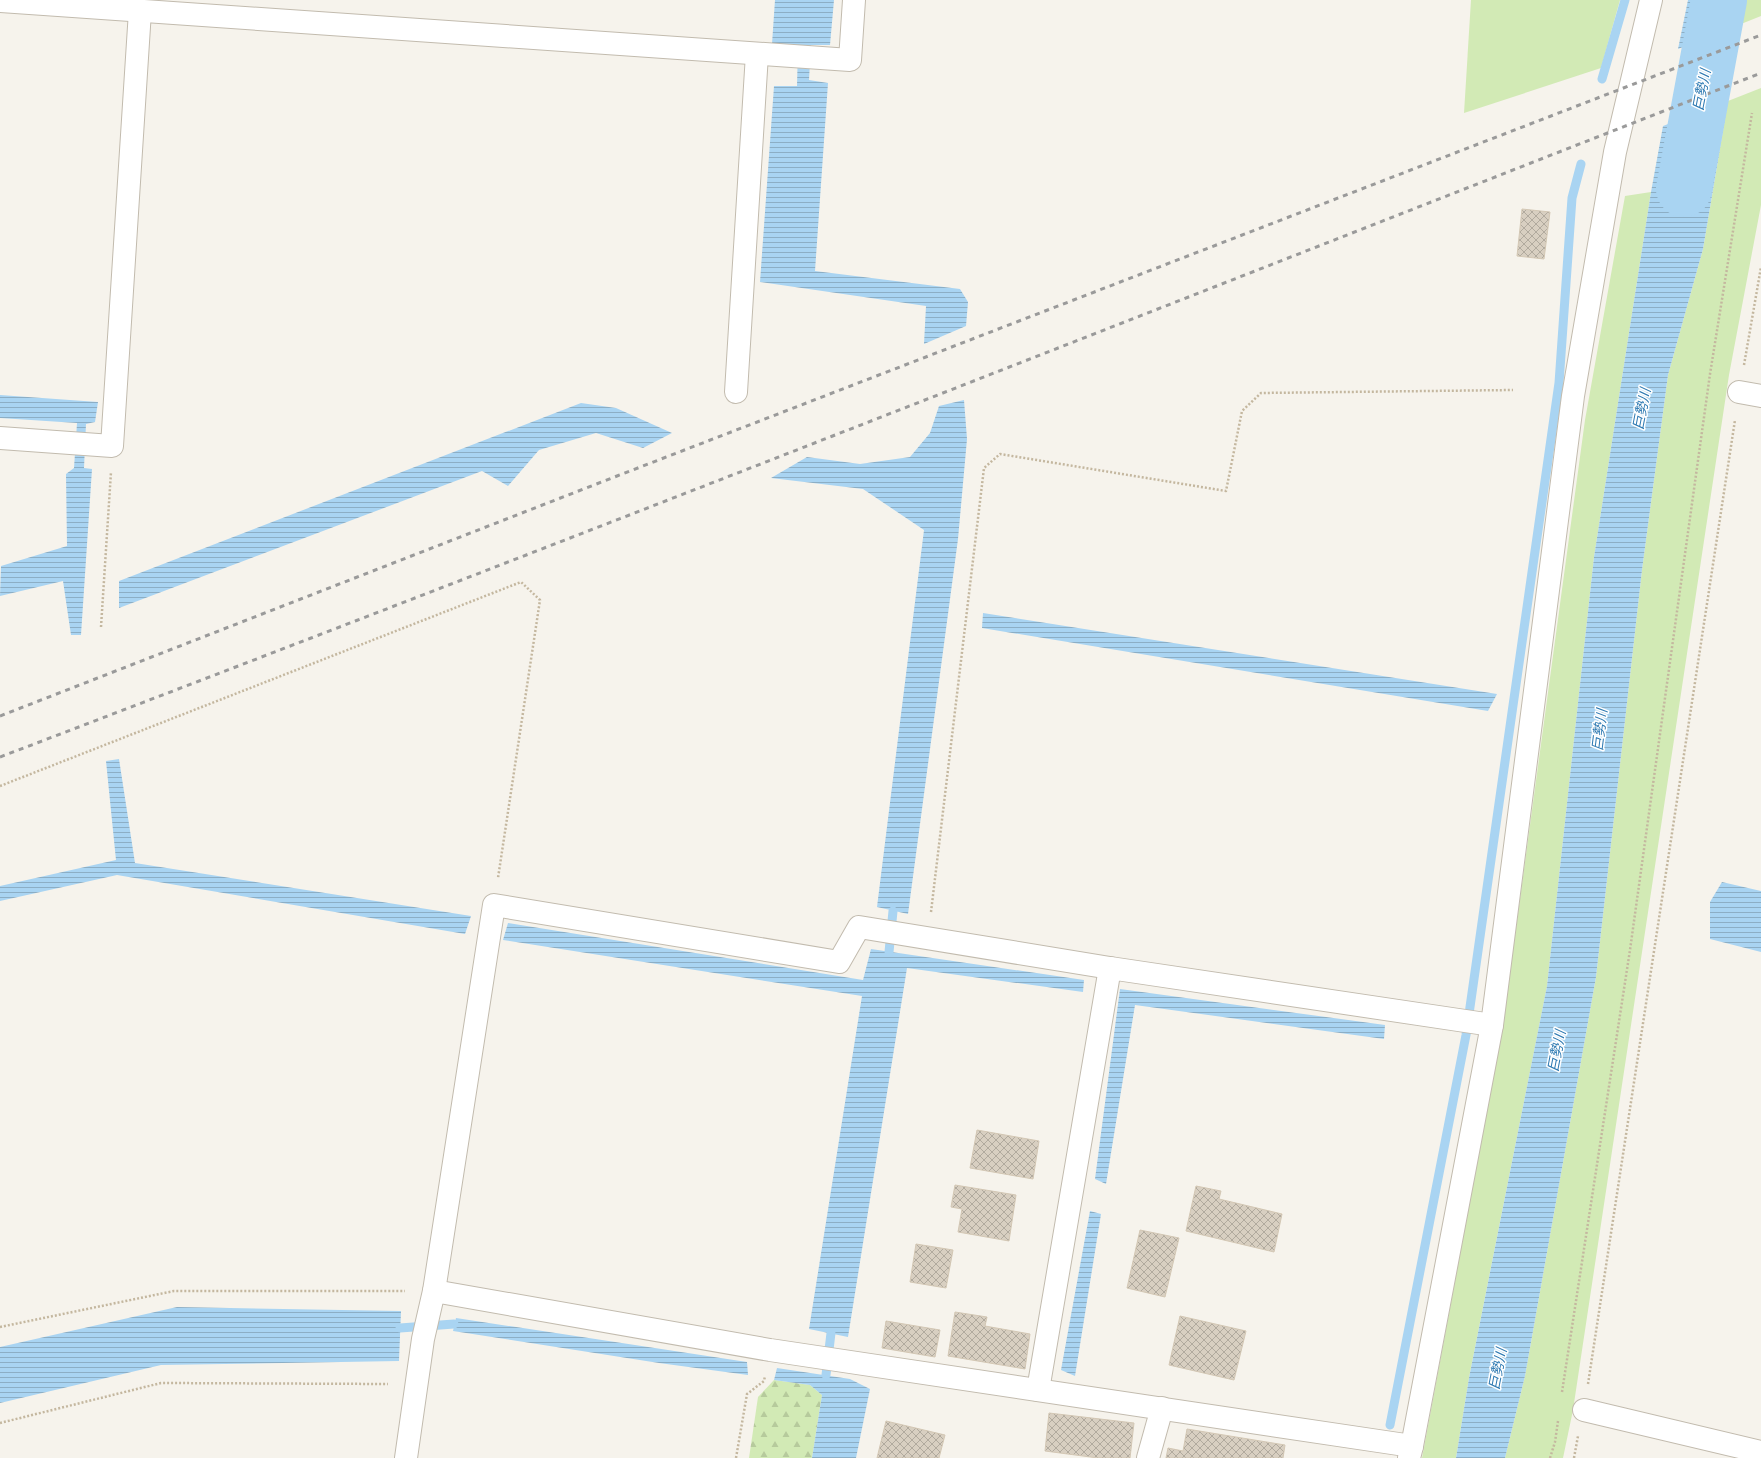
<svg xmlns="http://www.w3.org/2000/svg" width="1761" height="1458" viewBox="0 0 1761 1458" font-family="'Sofia Sans Condensed','Noto Sans JP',sans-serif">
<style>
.grass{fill:#d2eab5}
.forest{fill:url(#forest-firs)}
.water{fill:url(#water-rules)}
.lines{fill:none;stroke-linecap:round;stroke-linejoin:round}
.stream{stroke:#a9d4f2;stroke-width:9}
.river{stroke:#a9d4f2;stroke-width:56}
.building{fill:url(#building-cross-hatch);stroke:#d3c7b4}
.street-casing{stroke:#c2bbae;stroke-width:24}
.path{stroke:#c4b79f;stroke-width:2.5;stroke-dasharray:2 2;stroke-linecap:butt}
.street{stroke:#fff;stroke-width:22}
.rail{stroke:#9a9a9a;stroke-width:3;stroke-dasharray:5 5;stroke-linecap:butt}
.labels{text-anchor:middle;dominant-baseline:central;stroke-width:3;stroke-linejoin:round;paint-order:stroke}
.water-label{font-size:14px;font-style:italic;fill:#2e7ab2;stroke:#fff}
</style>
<defs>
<pattern id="forest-firs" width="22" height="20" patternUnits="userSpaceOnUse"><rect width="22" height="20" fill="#d2eab5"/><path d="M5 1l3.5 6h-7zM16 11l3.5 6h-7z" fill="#b6ca9c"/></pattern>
<pattern id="water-rules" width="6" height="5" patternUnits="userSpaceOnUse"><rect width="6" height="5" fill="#a9d4f2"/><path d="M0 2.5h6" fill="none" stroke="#8caec5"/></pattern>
<pattern id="building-cross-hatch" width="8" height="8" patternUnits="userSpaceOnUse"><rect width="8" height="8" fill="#d8cfc1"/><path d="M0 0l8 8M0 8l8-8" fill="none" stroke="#b1aa9e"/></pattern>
</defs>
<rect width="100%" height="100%" fill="#f6f3ec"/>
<!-- grass -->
<g class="grass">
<polygon points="1471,0 1620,0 1601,68 1464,113"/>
<polygon points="1737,0 1761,0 1761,16 1731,28"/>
<polygon points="1761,88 1761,205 1729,375 1573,1410 1563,1458 1505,1458 1525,1376 1596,977 1642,570 1668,375 1703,249 1728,101"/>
<polygon points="1651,192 1594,557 1547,986 1469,1378 1456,1458 1422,1458 1503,1024 1585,420 1625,196"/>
</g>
<!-- forest -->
<polygon class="forest" points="774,1380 810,1385 822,1395 812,1458 749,1458 758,1397"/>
<!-- water -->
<g class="water">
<polygon points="775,0 834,0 830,45 811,45 809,80 828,83 815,271 960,289 968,302 966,326 924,344 926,306 760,282 774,86 797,86 798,45 772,44"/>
<polygon points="1688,0 1737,0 1731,28 1678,49"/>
<polygon points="1728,101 1703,249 1668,375 1642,570 1596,977 1525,1376 1505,1458 1456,1458 1469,1378 1547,986 1594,557 1651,192 1663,126"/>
<polygon points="0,395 98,402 95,422 86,424 84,468 92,469 81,635 71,635 63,581 0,596 1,566 67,546 66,474 74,468 77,423 0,418"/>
<polygon points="964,400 967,439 958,539 908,914 877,907 924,530 863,489 771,478 807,457 860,464 910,457 930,433 939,406"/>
<polygon points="581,403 616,408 672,433 643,448 596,433 539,450 508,486 482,471 119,608 119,581"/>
<polygon points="983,613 1497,694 1488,711 982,628"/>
<polygon points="119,759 135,863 471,916 465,934 117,875 0,901 0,886 116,860 106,761"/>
<polygon points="1722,882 1761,891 1761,952 1710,939 1710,902"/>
<polygon points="508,923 863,980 871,949 1084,980 1083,992 907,968 848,1337 809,1329 862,996 503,940"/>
<polygon points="1120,989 1385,1025 1384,1039 1135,1005 1106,1184 1095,1179"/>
<polygon points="1090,1211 1101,1214 1075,1376 1061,1370"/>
<polygon points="177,1307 401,1311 399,1361 161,1365 0,1403 0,1347"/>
<polygon points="456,1318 747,1362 748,1375 659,1363 453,1331"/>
<polygon points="777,1368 850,1379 870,1389 856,1458 812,1458 822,1395 810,1385 774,1380"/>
</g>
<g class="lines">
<!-- stream -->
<g class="stream">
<polyline points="1602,79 1625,0"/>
<polyline points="889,952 893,911"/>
<polyline points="400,1328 454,1324"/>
<polyline points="826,1375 831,1333"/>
<polyline points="1390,1425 1466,1035 1559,383 1572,198 1581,164"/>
</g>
<!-- river -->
<polyline class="river" points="1684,189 1719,0"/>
</g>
<!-- building -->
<g class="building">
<polygon points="1522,209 1550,212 1544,259 1517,256"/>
<polygon points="977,1130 1039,1141 1033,1179 970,1168"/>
<polygon points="955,1185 1016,1195 1009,1241 958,1232 962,1209 951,1207"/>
<polygon points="1196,1186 1221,1191 1219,1199 1282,1214 1274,1252 1186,1231"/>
<polygon points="1140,1230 1179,1238 1165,1297 1127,1288"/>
<polygon points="916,1244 953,1250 946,1288 910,1282"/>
<polygon points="955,1312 987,1317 985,1326 1030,1334 1025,1369 948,1356"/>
<polygon points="1180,1316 1246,1331 1234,1380 1169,1365"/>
<polygon points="886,1321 940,1330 935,1357 882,1348"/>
<polygon points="1049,1413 1134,1423 1130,1458 1098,1458 1045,1451"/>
<polygon points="886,1421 945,1435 939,1458 877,1458"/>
<polygon points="1187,1429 1285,1445 1283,1458 1166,1458 1168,1448 1183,1451"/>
</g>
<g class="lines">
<defs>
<g id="street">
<polyline points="0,1 850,60 854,0"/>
<polyline points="736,392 757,54"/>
<polyline points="1739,392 1761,396"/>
<polyline points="0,438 112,446 140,11"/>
<polyline points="434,1291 494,905 839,962 859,927 1110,968"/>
<polyline points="1038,1390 1110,968 1492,1025"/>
<polyline points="1584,1410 1761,1452"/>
<polyline points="406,1458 423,1339 434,1291 770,1350 1412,1446"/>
<polyline points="1148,1458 1162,1408"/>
<polyline points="1409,1458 1412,1446 1492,1025 1573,396 1615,152 1651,0"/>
</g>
</defs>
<!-- street casing -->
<use href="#street" class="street-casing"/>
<!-- path -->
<g class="path">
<polyline points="1744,365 1761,267"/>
<polyline points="101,627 111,472"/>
<polyline points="0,786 521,582 540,600 498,878"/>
<polyline points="931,912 984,468 1000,454 1226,491 1242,411 1261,393 1513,390"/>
<polyline points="0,1327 174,1291 405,1291"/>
<polyline points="1588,1384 1735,420"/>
<polyline points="1562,1392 1630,950 1710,374 1752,113"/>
<polyline points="0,1423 161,1383 388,1384"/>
<polyline points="736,1458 747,1394 764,1381 765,1376"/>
<polyline points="1550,1458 1555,1442 1558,1421"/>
<polyline points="1574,1458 1578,1436"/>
</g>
<!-- street -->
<use href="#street" class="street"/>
<!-- rail -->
<g class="rail">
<polyline points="0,716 617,476 1761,35"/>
<path d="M0,757C589,533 1175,302 1761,73"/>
</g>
</g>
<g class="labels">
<!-- water labels -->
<g class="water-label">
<text transform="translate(1702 90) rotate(-79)">巨勢川</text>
<text transform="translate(1642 409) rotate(-79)">巨勢川</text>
<text transform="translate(1600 730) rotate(-83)">巨勢川</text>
<text transform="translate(1557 1051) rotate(-79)">巨勢川</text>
<text transform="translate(1498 1369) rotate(-79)">巨勢川</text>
</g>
</g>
</svg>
